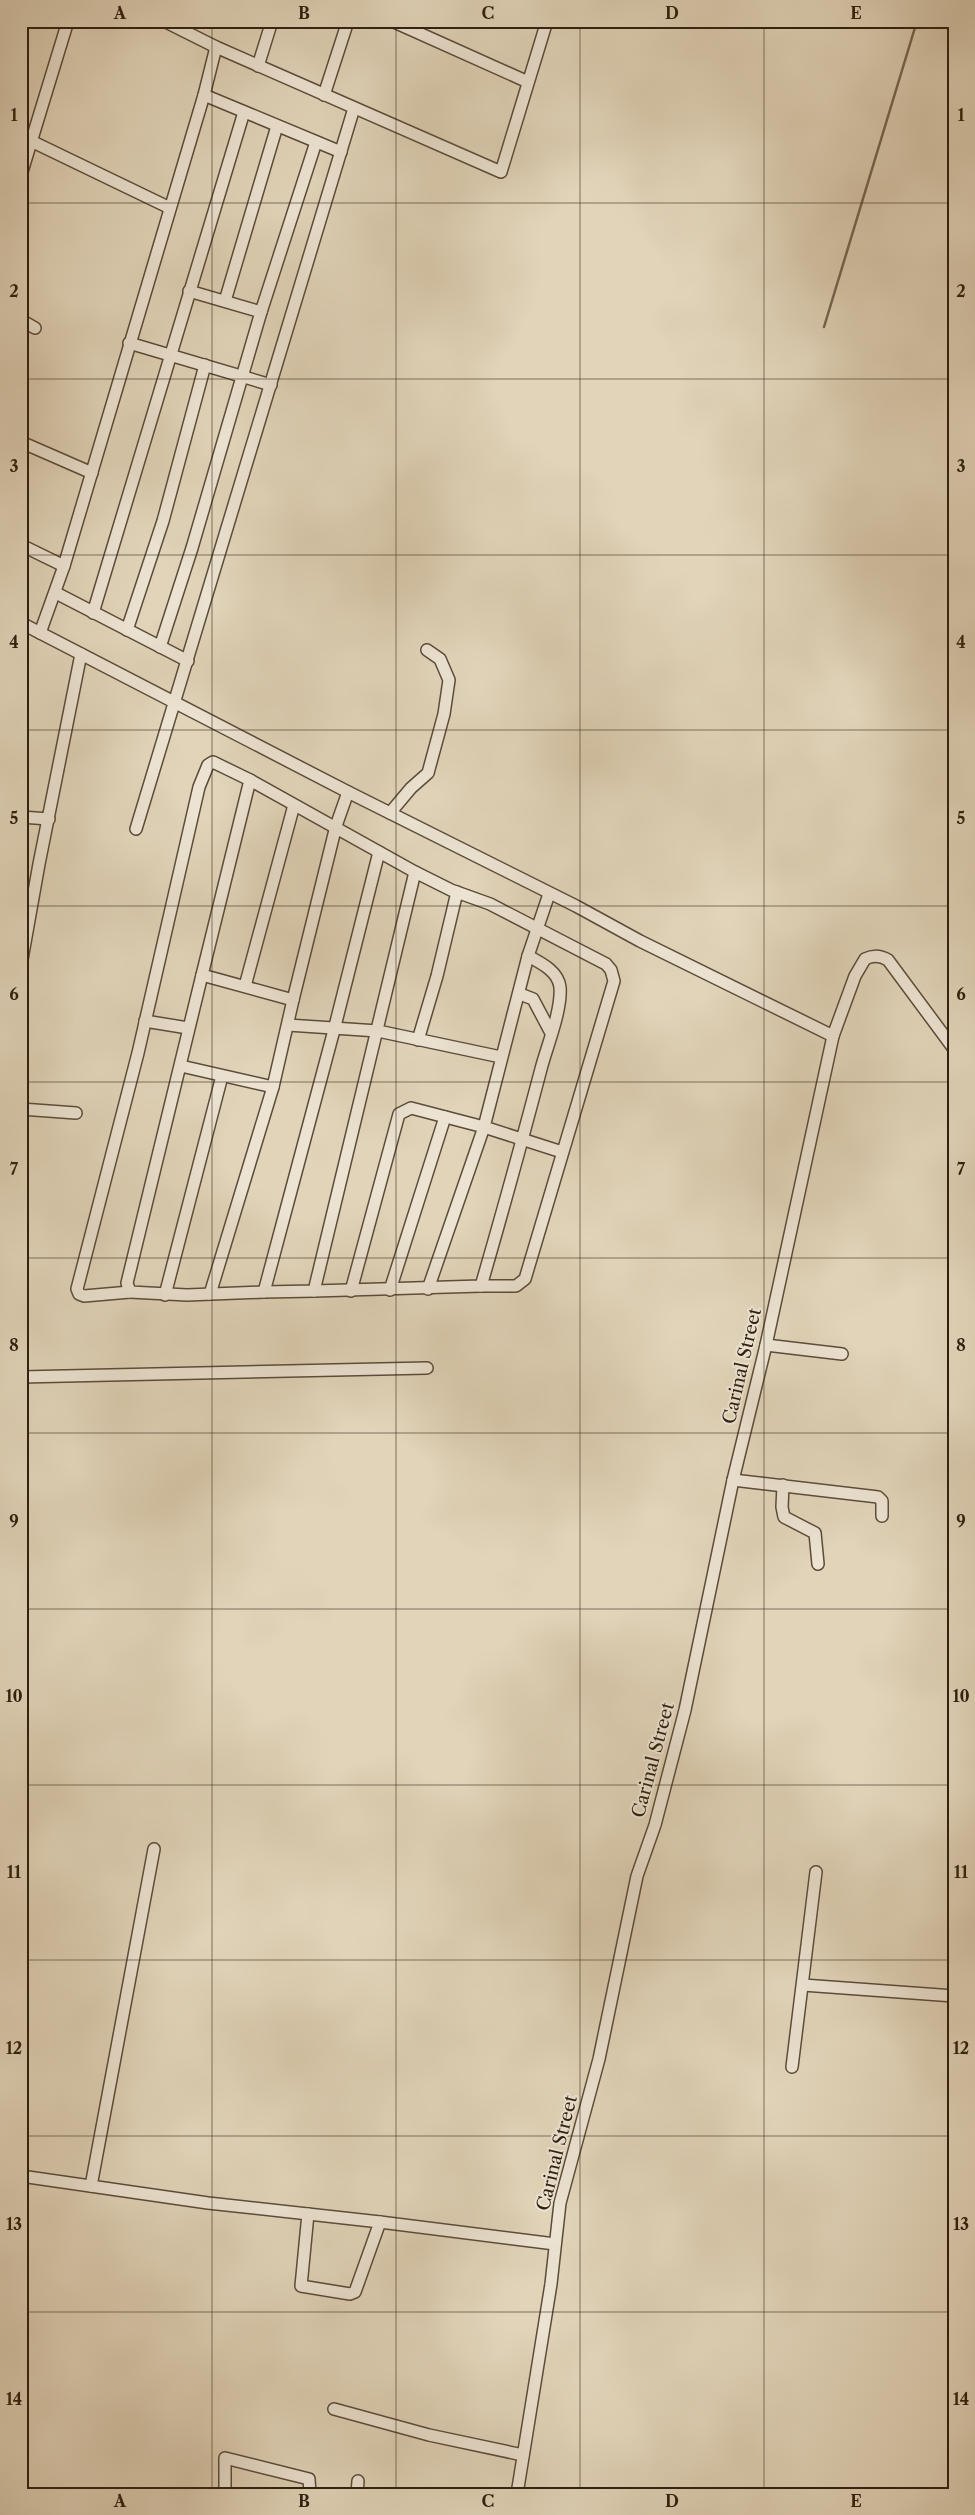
<svg xmlns="http://www.w3.org/2000/svg" width="975" height="2515" viewBox="0 0 975 2515" font-family="'Libre Caslon Text',serif">
<style>
.lines{fill:none;stroke-linecap:round;stroke-linejoin:round}
.stream{stroke:#756652;stroke-width:2.5}
.minor-casing{stroke:#5b4c3a;stroke-width:14}
.minor{stroke:#ece3d2;stroke-width:11}
.grid{fill:none;stroke:#2e1f0f;stroke-width:1;stroke-opacity:0.55}
.labels{text-anchor:middle;dominant-baseline:central;stroke-width:4;stroke-linejoin:round;paint-order:stroke}
.street-label{font-size:18px;fill:#2e1f0f;stroke:#ece3d2}
.neatline{fill:none;stroke:#2e1f0f;stroke-width:2}
.grid-label{font-size:16px;text-anchor:middle;font-weight:bold;fill:#2e1f0f}
</style>
<rect width="100%" height="100%" fill="#e1d4b9"/>
<filter id="stains"><feTurbulence type="fractalNoise" baseFrequency=".004" numOctaves="4"/><feColorMatrix values="0 0 0 0 .2 0 0 0 0 .09 0 0 0 0 .02 0 0 0 .5 -.17"/></filter>
<radialGradient id="worn" r=".72"><stop offset=".6" stop-color="#630" stop-opacity="0"/><stop offset="1" stop-color="#630" stop-opacity=".3"/></radialGradient>
<g class="lines">
<!-- stream -->
<polyline class="stream" points="824,327 917,21"/>
<defs>
<g id="minor">
<polyline points="164,21 216,47 501,172 547,21"/>
<polyline points="392,21 528,82"/>
<polyline points="258,66 272,21"/>
<polyline points="204,95 341,152"/>
<polyline points="324,95 348,21"/>
<polyline points="31,141 170,208"/>
<polyline points="21,175 68,21"/>
<polyline points="189,291 261,312"/>
<polyline points="225,301 277,126"/>
<polyline points="21,320 35,328"/>
<polyline points="129,343 271,385"/>
<polyline points="21,442 92,473"/>
<polyline points="21,545 64,566"/>
<polyline points="56,593 188,661"/>
<polyline points="93,613 244,112"/>
<path d="M21,623L348,792L576,906L640,941L833,1036L855,976L865,959C873,955 880,955 888,960L954,1049"/>
<polyline points="127,630 163,521 205,365"/>
<polyline points="40,633 64,566 204,95 216,47"/>
<polyline points="160,647 192,548 261,312 316,142"/>
<polyline points="250,780 415,872 451,890 490,904 606,964 611,970 614,981 525,1279 516,1286 481,1286"/>
<polyline points="390,813 411,788 428,773 444,714 449,680 440,659 427,650"/>
<polyline points="21,817 49,819"/>
<polyline points="136,829 354,108"/>
<polyline points="379,852 334,1030 264,1292 314,1291 415,872"/>
<polyline points="549,894 528,956 484,1127 562,1152"/>
<polyline points="21,965 39,864 81,654"/>
<polyline points="202,975 127,1283 130,1292 187,1295 264,1292"/>
<polyline points="245,986 294,805"/>
<polyline points="520,994 533,999 551,1033"/>
<polyline points="145,1021 188,1028"/>
<polyline points="288,1025 378,1031 501,1057"/>
<polyline points="418,1040 437,976 457,892"/>
<polyline points="181,1066 273,1087"/>
<polyline points="21,1109 76,1113"/>
<polyline points="390,1290 445,1117"/>
<path d="M314,1291L481,1286C502,1214 522,1141 541,1069C547,1046 562,1010 560,987C558,971 541,963 528,956"/>
<polyline points="351,1291 399,1114 411,1108 484,1127 428,1289"/>
<polyline points="130,1292 84,1296 79,1294 77,1289 138,1053 199,787 208,765 213,762 250,780 202,975 293,1000 336,826 348,792"/>
<polyline points="210,1294 273,1087 293,1000"/>
<polyline points="165,1295 222,1076"/>
<polyline points="766,1345 842,1354"/>
<polyline points="21,1377 427,1368"/>
<polyline points="733,1480 878,1497 882,1501 882,1516"/>
<polyline points="783,1485 782,1507 784,1517 815,1533 818,1564"/>
<polyline points="803,1985 954,1996"/>
<polyline points="792,2067 816,1872"/>
<polyline points="21,2176 208,2203 380,2222 555,2244"/>
<polyline points="91,2186 154,1849"/>
<polyline points="308,2214 301,2286 350,2294 355,2292 380,2222"/>
<polyline points="334,2409 429,2435 523,2455"/>
<polyline points="225,2494 225,2458 309,2479 310,2494"/>
<polyline points="357,2494 358,2481"/>
<polyline points="517,2494 551,2284 560,2203 599,2059 637,1876 655,1825 685,1710 733,1480 766,1345 833,1036"/>
</g>
</defs>
<!-- minor casing -->
<use href="#minor" class="minor-casing"/>
<!-- minor -->
<use href="#minor" class="minor"/>
</g>
<!-- grid -->
<path class="grid" d="M212,21V2494M396,21V2494M580,21V2494M764,21V2494M21,203H954M21,379H954M21,555H954M21,730H954M21,906H954M21,1082H954M21,1258H954M21,1433H954M21,1609H954M21,1785H954M21,1960H954M21,2136H954M21,2312H954"/>
<g class="labels">
<!-- street labels -->
<g class="street-label">
<text transform="translate(742 1366) rotate(-77)">Carinal Street</text>
<text transform="translate(653 1760) rotate(-75)">Carinal Street</text>
<text transform="translate(557 2153) rotate(-76)">Carinal Street</text>
</g>
</g>
<!-- margin -->
<rect width="975" height="2515" fill="none" stroke="#e1d4b9" stroke-width="55"/>
<rect x="28" y="28" width="920" height="2460" class="neatline"/>
<g class="grid-label">
<text x="120" y="19">A</text>
<text x="304" y="19">B</text>
<text x="488" y="19">C</text>
<text x="672" y="19">D</text>
<text x="856" y="19">E</text>
<text x="14" y="121">1</text>
<text x="961" y="121">1</text>
<text x="14" y="297">2</text>
<text x="961" y="297">2</text>
<text x="14" y="472">3</text>
<text x="961" y="472">3</text>
<text x="14" y="648">4</text>
<text x="961" y="648">4</text>
<text x="14" y="824">5</text>
<text x="961" y="824">5</text>
<text x="14" y="1000">6</text>
<text x="961" y="1000">6</text>
<text x="14" y="1175">7</text>
<text x="961" y="1175">7</text>
<text x="14" y="1351">8</text>
<text x="961" y="1351">8</text>
<text x="14" y="1527">9</text>
<text x="961" y="1527">9</text>
<text x="14" y="1702">10</text>
<text x="961" y="1702">10</text>
<text x="14" y="1878">11</text>
<text x="961" y="1878">11</text>
<text x="14" y="2054">12</text>
<text x="961" y="2054">12</text>
<text x="14" y="2230">13</text>
<text x="961" y="2230">13</text>
<text x="14" y="2405">14</text>
<text x="961" y="2405">14</text>
<text x="120" y="2507">A</text>
<text x="304" y="2507">B</text>
<text x="488" y="2507">C</text>
<text x="672" y="2507">D</text>
<text x="856" y="2507">E</text>
</g>
<rect width="100%" height="100%" filter="url(#stains)"/>
<rect width="100%" height="100%" fill="url(#worn)"/>
</svg>
